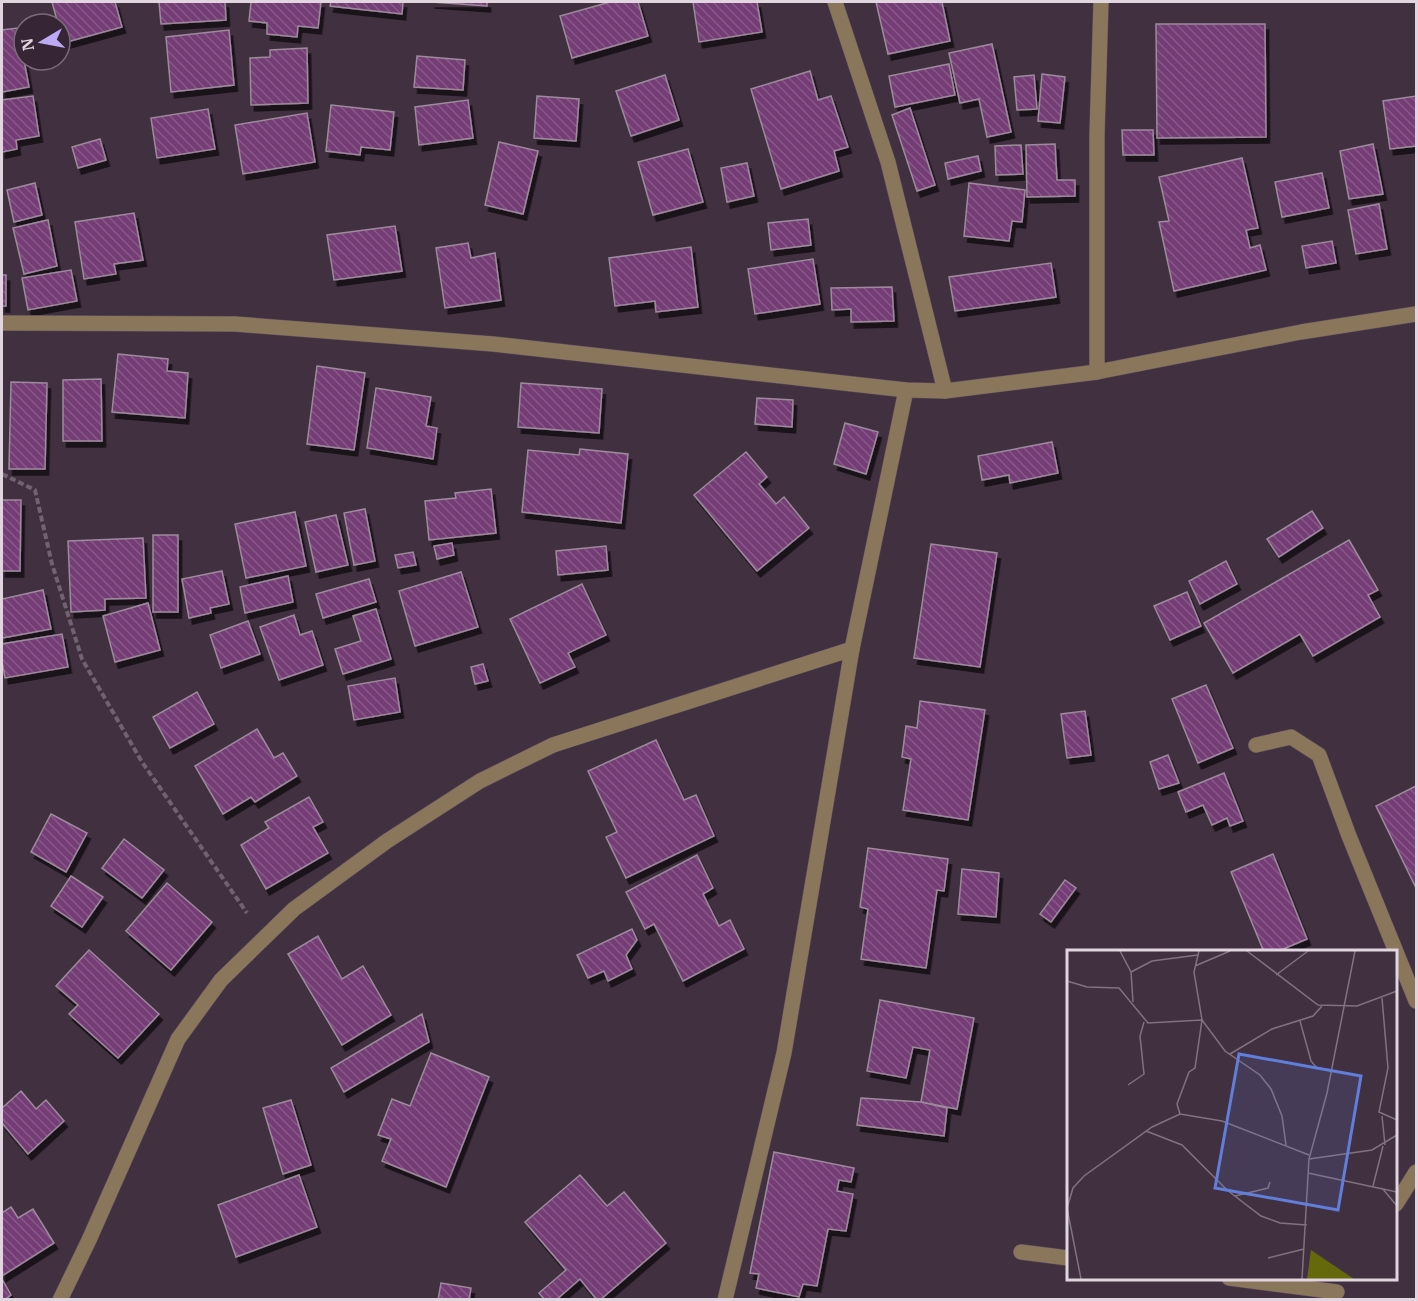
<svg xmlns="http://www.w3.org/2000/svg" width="1418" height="1301" viewBox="0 0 1418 1301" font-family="'IBM Plex Serif',serif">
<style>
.building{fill:url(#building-back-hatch);stroke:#9d8a9c;stroke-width:1.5;filter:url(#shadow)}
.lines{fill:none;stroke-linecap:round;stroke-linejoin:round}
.minor-casing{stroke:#5d4e5d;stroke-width:16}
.path{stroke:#716270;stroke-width:4;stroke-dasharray:6 3;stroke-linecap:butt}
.minor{stroke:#8a765a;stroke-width:15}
.inset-road{fill:none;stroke:#807280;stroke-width:1.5}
.view{fill:#627edb;fill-opacity:0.15;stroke:#627edb;stroke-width:3}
.inset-edge{fill:none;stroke:#e1d6e0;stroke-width:3}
</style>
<defs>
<pattern id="building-back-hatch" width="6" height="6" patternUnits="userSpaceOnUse" patternTransform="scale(1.5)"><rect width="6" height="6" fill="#743e74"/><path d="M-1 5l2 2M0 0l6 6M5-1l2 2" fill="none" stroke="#885988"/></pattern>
<filter id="shadow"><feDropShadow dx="3.5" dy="6" stdDeviation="0" flood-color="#0009"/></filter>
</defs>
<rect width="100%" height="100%" fill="#403040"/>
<!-- building -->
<g class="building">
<polygon points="52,2 115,2 122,27 63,43 60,24 58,24"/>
<polygon points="159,2 225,2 226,20 161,24"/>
<polygon points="251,2 321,2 318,28 298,26 297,37 267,34 267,23 249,21"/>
<polygon points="331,2 403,2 402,14 330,6"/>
<polygon points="431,2 487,2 487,6"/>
<polygon points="610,2 638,2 648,36 572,58 560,16"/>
<polygon points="693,2 757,2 762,32 699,42"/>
<polygon points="876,2 942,2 950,41 888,54"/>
<polygon points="1156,24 1265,24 1266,137 1157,138"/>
<polygon points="18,28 29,87 2,92 2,30"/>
<polygon points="229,30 234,85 171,92 166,37"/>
<polygon points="992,44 1011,132 987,137 979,99 960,103 949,53"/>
<polygon points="307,48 308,103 251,105 250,58 270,57 270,50"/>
<polygon points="417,56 465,60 463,90 414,87"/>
<polygon points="949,64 955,95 895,107 889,76"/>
<polygon points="810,71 818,100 831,96 848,147 834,151 839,171 781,189 751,89"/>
<polygon points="1042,74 1065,77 1060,123 1038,121"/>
<polygon points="665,75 679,120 631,136 616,91"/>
<polygon points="1034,75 1037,109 1017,110 1014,77"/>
<polygon points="33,96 39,136 16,140 17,149 2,152 2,100"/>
<polygon points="537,96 579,99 576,141 534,138"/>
<polygon points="1416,96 1416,146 1390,149 1383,101"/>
<polygon points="468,100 473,138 419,145 415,107"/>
<polygon points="331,105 394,112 390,150 361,147 360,155 326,151"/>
<polygon points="910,108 935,185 917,191 892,115"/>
<polygon points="208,109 215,149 157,158 151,118"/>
<polygon points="307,113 315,162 243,174 235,125"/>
<polygon points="1122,130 1153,130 1154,155 1123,155"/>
<polygon points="100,139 106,160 78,168 72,147"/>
<polygon points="499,142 538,151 523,214 485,205"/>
<polygon points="1055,144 1057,180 1075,180 1075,196 1027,197 1026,145"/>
<polygon points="1373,144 1383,194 1349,199 1340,151"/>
<polygon points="1021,145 1023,174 996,175 995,146"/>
<polygon points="688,149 703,202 653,215 638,162"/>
<polygon points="978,156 981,171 948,179 945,163"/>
<polygon points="1242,158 1258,228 1246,230 1250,248 1260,245 1266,270 1174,291 1159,222 1169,221 1159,177"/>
<polygon points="747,163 754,196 727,202 721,168"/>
<polygon points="1322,173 1329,208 1282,217 1275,182"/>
<polygon points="35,183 42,215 14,222 7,190"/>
<polygon points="969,183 1025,190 1022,222 1012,221 1009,241 964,236"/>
<polygon points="1379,204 1387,249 1356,254 1348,210"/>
<polygon points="134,213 143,260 114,264 116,274 84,279 75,222"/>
<polygon points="808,219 811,245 771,250 768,223"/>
<polygon points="48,220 57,266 24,274 13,228"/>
<polygon points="395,226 402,271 334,280 327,235"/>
<polygon points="1332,241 1336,263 1306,268 1302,246"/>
<polygon points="468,243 471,258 495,253 501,300 445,308 436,248"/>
<polygon points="691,247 698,307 656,312 655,301 615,306 609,258"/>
<polygon points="813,259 820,304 755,314 748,269"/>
<polygon points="1051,263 1056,297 955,311 949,277"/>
<polygon points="71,270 77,301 28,310 22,278"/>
<rect x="2" y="275" width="4" height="31"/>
<polygon points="892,287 894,321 851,322 851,309 832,310 831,288"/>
<polygon points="118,354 168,359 167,371 188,373 185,418 112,412"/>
<polygon points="317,366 365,373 354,450 307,444"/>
<polygon points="101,379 102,441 63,441 63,380"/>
<polygon points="11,382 47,383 45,469 9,469"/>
<polygon points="521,383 602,389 599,433 518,427"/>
<polygon points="376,388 431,397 426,426 437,428 433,459 367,448"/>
<polygon points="757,398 793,400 792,427 755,424"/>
<polygon points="845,423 878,432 866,474 834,464"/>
<polygon points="1052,442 1058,473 1010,483 1009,475 982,480 978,456"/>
<polygon points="580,449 628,454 621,523 522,512 528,450 579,455"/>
<polygon points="746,452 767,477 759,484 776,504 784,497 809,528 757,571 694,495"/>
<polygon points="491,489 496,533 429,540 425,501 456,498 455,493"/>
<polygon points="2,500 21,500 20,571 2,571"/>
<polygon points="365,509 375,561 354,565 344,513"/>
<polygon points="1312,511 1323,528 1279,557 1267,539"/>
<polygon points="295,512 306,566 246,578 235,524"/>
<polygon points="336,515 348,565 316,572 305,522"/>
<rect x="153" y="535" width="25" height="77"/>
<polygon points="143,538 146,598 105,599 105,610 71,612 68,541"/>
<polygon points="1349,540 1378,590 1368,595 1380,617 1313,656 1300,634 1233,673 1204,623"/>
<polygon points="452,543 454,555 437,559 434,546"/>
<polygon points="931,544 997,553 980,667 914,658"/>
<polygon points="606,546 608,570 558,575 556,551"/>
<polygon points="413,552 416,565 398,568 395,555"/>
<polygon points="1226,561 1237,584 1200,604 1189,581"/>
<polygon points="222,571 229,604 210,608 211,613 189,618 182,579"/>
<polygon points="461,572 478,627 415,646 399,591"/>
<polygon points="288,576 293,602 245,613 240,587"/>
<polygon points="369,579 376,602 323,618 316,594"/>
<polygon points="582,584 606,635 568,653 575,667 540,683 510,619"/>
<polygon points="43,590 51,629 2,638 2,599"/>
<polygon points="1187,592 1201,626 1170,640 1154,606"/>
<polygon points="148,603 160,650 115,662 103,616"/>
<polygon points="376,609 391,659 343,674 335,649 361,641 353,616"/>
<polygon points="294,615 300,635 312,631 323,665 279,680 260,627"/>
<polygon points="248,621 260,654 221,668 210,635"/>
<polygon points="62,634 68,667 5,678 2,661 2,644"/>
<polygon points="483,664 488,681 475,684 471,667"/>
<polygon points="395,678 400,712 354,720 348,686"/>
<polygon points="1206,685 1233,748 1198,763 1172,699"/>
<polygon points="197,692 214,724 170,748 153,717"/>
<polygon points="920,701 985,710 968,820 903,810 911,759 902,757 906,726 917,728"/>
<polygon points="1085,711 1091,755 1067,758 1061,714"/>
<polygon points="257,729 274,758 283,753 297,776 255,802 251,797 223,814 195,766"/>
<polygon points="656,740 684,800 696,795 714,836 626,878 606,837 617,832 588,771"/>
<polygon points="1168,755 1179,783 1159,789 1150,762"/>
<polygon points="1224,773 1243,821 1230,826 1227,818 1212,825 1203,805 1186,812 1178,792"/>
<polygon points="1416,786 1416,888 1376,806"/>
<polygon points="309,797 323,822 313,827 328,853 266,889 241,845 269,828 265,822"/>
<polygon points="51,814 87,833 66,872 31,852"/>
<polygon points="124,839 164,870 142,898 102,868"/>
<polygon points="868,848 948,859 944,891 937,890 926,968 861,959 868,909 860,907"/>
<polygon points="1273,854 1307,939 1276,952 1264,952 1231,872"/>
<polygon points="697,855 713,888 703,894 719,926 730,920 744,949 683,981 654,924 645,929 626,892"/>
<polygon points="962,869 999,873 996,917 958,914"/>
<polygon points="71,876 103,897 82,927 51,906"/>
<polygon points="1065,880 1076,888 1051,922 1040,914"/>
<polygon points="167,883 212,922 171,970 126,931"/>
<polygon points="632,929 637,940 626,955 632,969 608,981 604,971 588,978 577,955"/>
<polygon points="318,936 342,979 363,966 391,1015 342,1045 288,954"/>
<polygon points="89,950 159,1014 118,1058 69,1014 78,1005 56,986"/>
<polygon points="880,1000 974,1018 957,1109 921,1102 930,1050 913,1047 906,1078 867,1071"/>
<polygon points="422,1014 429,1042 344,1092 331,1068"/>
<polygon points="431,1053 489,1077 446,1187 382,1161 391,1139 378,1135 392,1099 410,1106"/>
<polygon points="21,1091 36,1109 46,1100 64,1121 28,1154 2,1123 2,1108"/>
<polygon points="861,1098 921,1102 947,1108 944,1136 857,1125"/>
<polygon points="291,1100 311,1165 283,1174 263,1108"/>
<polygon points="774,1152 854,1168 851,1182 839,1180 837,1191 853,1194 846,1231 828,1229 817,1286 803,1284 799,1297 756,1288 759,1274 750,1273"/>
<polygon points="299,1175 317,1227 236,1257 218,1205"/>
<polygon points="580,1175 607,1206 624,1192 666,1243 600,1300 597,1300 580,1279 556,1300 545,1300 539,1293 566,1270 525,1222"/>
<polygon points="11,1207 18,1218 33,1209 54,1243 2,1276 2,1213"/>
<polygon points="2,1279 11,1295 4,1300 2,1300"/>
<polygon points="441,1283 471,1288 469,1300 438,1300"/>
</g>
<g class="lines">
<defs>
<g id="minor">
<polyline points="835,2 888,162 945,391"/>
<polyline points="2,323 235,324 493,344 906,390 945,391 1097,372 1301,332 1416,314"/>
<polyline points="1097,372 1097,134 1101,2"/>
<polyline points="1256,745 1291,737 1319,755 1349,836 1416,1001"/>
<polyline points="1396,1204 1416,1172"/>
<polyline points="1021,1252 1068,1258"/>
<polyline points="1229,1278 1337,1292"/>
<polyline points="60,1300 89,1240 178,1039 221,980 294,909 387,841 480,781 553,745 852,649"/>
<polyline points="725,1300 784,1053 852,649 906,390"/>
</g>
</defs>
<!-- minor casing -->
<use href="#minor" class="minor-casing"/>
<!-- path -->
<polyline class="path" points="2,474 35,490 52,564 82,659 142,762 247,913"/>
<!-- minor -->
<use href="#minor" class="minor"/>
</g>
<!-- overview -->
<g transform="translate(1067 950)">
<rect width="330" height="330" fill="#403040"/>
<path d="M244,300L287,329H240Z" fill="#65690c"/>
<path class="inset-road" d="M53,1L64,22L66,52M132,1L127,22L135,70L158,101L193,125L204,139L215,166L219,195M180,1L251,55L290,56L330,41M128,16L163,1M64,22L85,11L131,5M209,25L241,1M0,31L20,37L52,38L81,73L135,70L128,118L122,122L110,154L113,164M315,48L321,118L312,162L330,170M233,71L244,111L250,118L264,120M163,104L205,79L246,66L255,56M61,135L77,124L73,86L77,72M315,166L318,195M79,181L115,195L160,240L194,266L213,273L240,275M242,209L305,200L330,185M241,223L330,242M306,236L316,196M315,238L330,256M168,246L201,238L203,232M0,258L6,238L17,226L85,177L113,164L155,171L242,205M0,258L14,329M201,308L237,299M235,329L242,209L260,143L288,1"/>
<path class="view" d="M172,104L294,126L271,260L148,238Z"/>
<rect width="330" height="330" class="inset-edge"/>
</g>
<!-- border -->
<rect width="1418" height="1301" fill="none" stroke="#e1d6e0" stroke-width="6"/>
<!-- north arrow -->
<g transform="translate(42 42) rotate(260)"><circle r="28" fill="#362635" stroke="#7a6c79" stroke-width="1.5"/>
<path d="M0-4.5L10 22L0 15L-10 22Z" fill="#bea9f5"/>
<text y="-9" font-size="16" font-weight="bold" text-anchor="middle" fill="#e1d6e0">N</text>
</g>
</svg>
